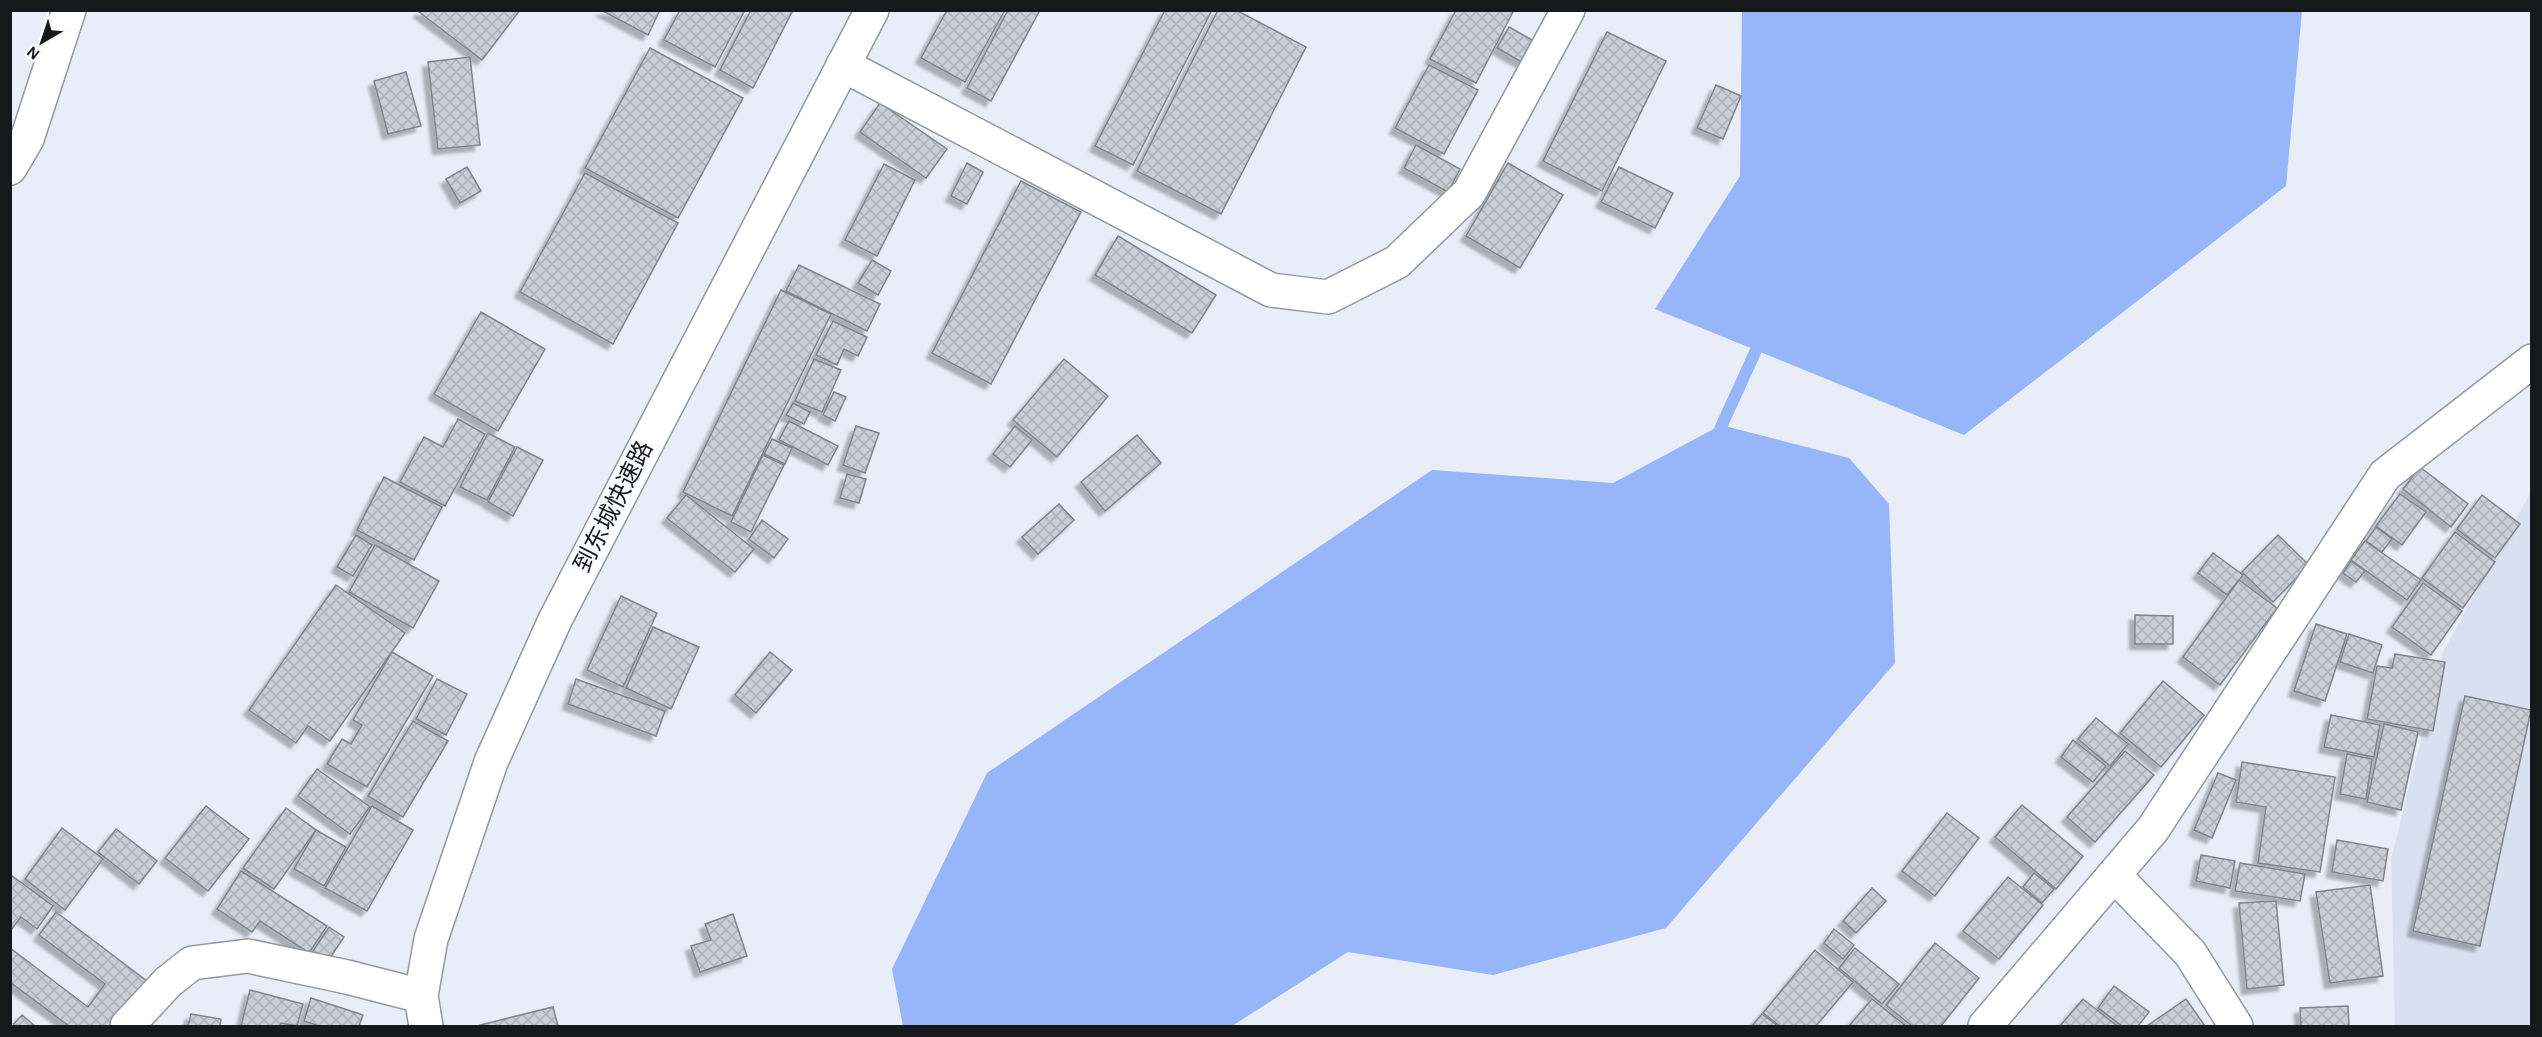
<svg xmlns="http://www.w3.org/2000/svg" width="2542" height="1037" viewBox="0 0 2542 1037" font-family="'Alegreya Sans','Noto Sans SC',sans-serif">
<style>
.built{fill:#d9e1f1}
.water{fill:#96b6f9}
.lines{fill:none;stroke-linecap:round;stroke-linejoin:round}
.stream{stroke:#96b6f9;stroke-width:12}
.building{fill:url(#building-cross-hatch);stroke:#80858d;stroke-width:1.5;filter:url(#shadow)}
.minor-casing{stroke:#9398a0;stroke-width:36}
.major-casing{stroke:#9398a0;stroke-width:36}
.minor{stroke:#fff;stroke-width:33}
.major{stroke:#fff;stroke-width:33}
.labels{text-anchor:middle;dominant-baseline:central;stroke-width:4.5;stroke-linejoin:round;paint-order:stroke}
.street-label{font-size:24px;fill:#16181b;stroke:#f8fafe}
</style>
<defs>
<pattern id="building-cross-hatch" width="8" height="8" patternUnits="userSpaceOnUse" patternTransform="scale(1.5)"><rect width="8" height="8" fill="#c9ced7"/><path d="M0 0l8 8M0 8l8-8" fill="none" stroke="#acb0b8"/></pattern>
<filter id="shadow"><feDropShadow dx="-5.5" dy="5.5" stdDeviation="1.5" flood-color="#0004"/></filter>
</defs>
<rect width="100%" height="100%" fill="#e8edf7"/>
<!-- built -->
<polygon class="built" points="2531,492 2531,1026 2395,1026 2391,859 2443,652"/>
<!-- water -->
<g class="water">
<polygon points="1742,11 2302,11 2286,186 1964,435 1655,309 1740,176"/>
<polygon points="1721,425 1849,458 1889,504 1895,663 1666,928 1493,975 1348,952 1232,1026 903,1026 892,969 987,773 1432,470 1613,483"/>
</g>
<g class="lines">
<!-- stream -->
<polyline class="stream" points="1716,438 1762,337"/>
</g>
<!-- building -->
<g class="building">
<polygon points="421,10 520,10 482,60 419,12"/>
<polygon points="601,10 660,10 648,35"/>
<polygon points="680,10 745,10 715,67 664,40"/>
<polygon points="751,10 793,10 753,88 720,70"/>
<polygon points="947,10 1005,10 965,82 921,58"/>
<polygon points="1008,10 1040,10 991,101 967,88"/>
<polygon points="1165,10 1212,10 1133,165 1095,146"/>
<polygon points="1218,10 1236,10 1306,47 1221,214 1137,171"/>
<polygon points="1456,10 1514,10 1476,83 1430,59"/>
<polygon points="1509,27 1539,44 1527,65 1497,48"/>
<polygon points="1607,32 1666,61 1602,191 1543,161"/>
<polygon points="650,48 743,98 678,218 585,168"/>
<polygon points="470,57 480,145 438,149 428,62"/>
<polygon points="1429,65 1478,90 1444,154 1395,128"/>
<polygon points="406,72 421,126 388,134 374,81"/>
<polygon points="1716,85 1741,96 1723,139 1697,128"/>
<polygon points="880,103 947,149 926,178 860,132"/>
<polygon points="1416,145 1460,169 1448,192 1404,168"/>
<polygon points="967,163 983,172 967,204 951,196"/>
<polygon points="1508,163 1563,195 1520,268 1466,236"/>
<polygon points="884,164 915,180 877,256 845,240"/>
<polygon points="467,167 481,191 460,203 446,179"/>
<polygon points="1619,167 1673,193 1655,228 1601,202"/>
<polygon points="585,173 678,223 613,344 520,292"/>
<polygon points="1021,181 1081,212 991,384 932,353"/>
<polygon points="1118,236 1216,295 1192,333 1095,275"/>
<polygon points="872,260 891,271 878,295 858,283"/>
<polygon points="799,265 880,304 867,331 786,291"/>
<polygon points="781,290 831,314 732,516 683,492"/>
<polygon points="481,312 545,349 498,431 434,394"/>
<polygon points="833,321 867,337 858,356 844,349 837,365 816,355"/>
<polygon points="814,359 841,370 822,412 795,401"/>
<polygon points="1064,359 1108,396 1057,457 1013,420"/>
<polygon points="834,392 846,397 835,421 823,415"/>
<polygon points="793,403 810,412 804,424 786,415"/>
<polygon points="458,419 485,434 445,506 400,482 424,437 443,447"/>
<polygon points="789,421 838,446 828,465 779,440"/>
<polygon points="856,426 879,433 865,473 843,465"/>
<polygon points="1015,426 1032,440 1010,467 993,454"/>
<polygon points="488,433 515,447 487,500 460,487"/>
<polygon points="1137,435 1161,463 1105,511 1081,482"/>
<polygon points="772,439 792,448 785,464 764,454"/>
<polygon points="517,447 543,460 513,516 488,502"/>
<polygon points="763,455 784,465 751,532 731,522"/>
<polygon points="2420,467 2468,504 2451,527 2403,489"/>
<polygon points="847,474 866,479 859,503 840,498"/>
<polygon points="384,477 442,507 414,560 357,530"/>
<polygon points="2400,494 2426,512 2402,545 2376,526"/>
<polygon points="686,495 754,549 735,572 667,518"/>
<polygon points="2482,495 2520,524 2495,558 2457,529"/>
<polygon points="1059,504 1074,520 1038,554 1022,537"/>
<polygon points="762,520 788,539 774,558 749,539"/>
<polygon points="2376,527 2392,539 2382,552 2366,541"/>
<polygon points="2455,532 2495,562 2463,608 2422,578"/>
<polygon points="356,535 372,545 353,576 337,567"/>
<polygon points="2278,535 2309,565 2273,602 2242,572"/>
<polygon points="2365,541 2421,580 2407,600 2351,560"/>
<polygon points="375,545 439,581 413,628 349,592"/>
<polygon points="2213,553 2243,575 2227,595 2198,573"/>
<polygon points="2351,561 2365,571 2356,582 2343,573"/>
<polygon points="2239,580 2277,608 2220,685 2183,657"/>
<polygon points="2423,583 2462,611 2431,655 2392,627"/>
<polygon points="336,585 405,633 330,741 308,726 296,743 249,710"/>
<polygon points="621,596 657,613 623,687 587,670"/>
<polygon points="2135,615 2173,616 2173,644 2135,644"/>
<polygon points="2316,624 2347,634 2325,701 2294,691"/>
<polygon points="653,627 699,647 671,709 626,688"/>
<polygon points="2349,634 2382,645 2373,673 2340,662"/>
<polygon points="392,652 433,676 367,787 327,764 342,739 351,744 362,725 353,720"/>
<polygon points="770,652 792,670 756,713 735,695"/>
<polygon points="2395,654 2445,662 2433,731 2367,719 2377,666 2392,668"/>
<polygon points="437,679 467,694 446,735 416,719"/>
<polygon points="576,679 665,711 656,736 568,704"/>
<polygon points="2163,681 2204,715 2161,767 2120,733"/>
<polygon points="2465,696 2531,710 2480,946 2413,931"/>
<polygon points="2331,715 2380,725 2374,757 2324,747"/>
<polygon points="2096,718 2128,744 2110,766 2078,739"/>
<polygon points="413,721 448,741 403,817 368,796"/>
<polygon points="2384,724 2418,732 2401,810 2367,802"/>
<polygon points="2073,740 2106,766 2093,782 2061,757"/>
<polygon points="2125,751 2154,775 2095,842 2067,817"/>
<polygon points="2347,754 2372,759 2366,799 2340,794"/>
<polygon points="2242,762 2335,777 2320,872 2258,863 2266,807 2236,802"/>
<polygon points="317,769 370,807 350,834 298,796"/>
<polygon points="2218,773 2236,780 2212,838 2194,830"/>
<polygon points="2022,805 2083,856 2056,889 1995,837"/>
<polygon points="206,806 249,839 208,891 165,858"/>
<polygon points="372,806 413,830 367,911 325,888"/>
<polygon points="286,808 316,830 274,889 243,868"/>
<polygon points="1947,813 1979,838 1935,896 1902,871"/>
<polygon points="62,828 103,859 65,910 25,879"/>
<polygon points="116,829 157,861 139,884 98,852"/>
<polygon points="316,830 346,847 324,886 294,869"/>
<polygon points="2337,840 2388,849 2383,881 2332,872"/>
<polygon points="2201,855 2235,861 2230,888 2196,881"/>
<polygon points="2240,863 2305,874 2300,901 2235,891"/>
<polygon points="241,871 327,926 309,953 260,921 252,932 217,909"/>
<polygon points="2034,873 2054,889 2042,903 2023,887"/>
<polygon points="11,875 53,906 37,929 21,917 10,931"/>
<polygon points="2008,877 2043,905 1999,959 1963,931"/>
<polygon points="2370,885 2383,976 2330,983 2316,892"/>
<polygon points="1872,888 1886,901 1856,933 1843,921"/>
<polygon points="2276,901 2284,985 2247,989 2239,903"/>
<polygon points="56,912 148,982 115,1026 69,1026 10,982 10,948 88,1007 105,984 39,935"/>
<polygon points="733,914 747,956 700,972 691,946 711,940 705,924"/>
<polygon points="329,927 344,937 326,964 311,954"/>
<polygon points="1834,929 1854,945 1843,959 1824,943"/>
<polygon points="1935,943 1979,978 1941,1026 1912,1026 1886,1005"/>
<polygon points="1855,948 1899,984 1882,1004 1839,968"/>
<polygon points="1815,950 1853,982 1816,1026 1780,1026 1763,1013"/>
<polygon points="2114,986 2149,1012 2138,1026 2122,1026 2098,1008"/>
<polygon points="250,990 303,1004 297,1026 281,1023 280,1026 241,1026"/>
<polygon points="311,998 363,1015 359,1026 319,1026 304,1021"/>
<polygon points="1872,999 1906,1026 1849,1026"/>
<polygon points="2083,999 2117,1026 2060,1026"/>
<polygon points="2186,999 2205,1026 2147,1026"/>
<polygon points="2348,1006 2349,1026 2301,1026 2300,1008"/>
<polygon points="553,1007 558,1026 480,1026 480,1025"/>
<polygon points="191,1014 221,1019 220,1026 188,1026"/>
<polygon points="1762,1014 1778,1026 1752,1026"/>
<polygon points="22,1015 35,1026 12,1026"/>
</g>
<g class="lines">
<defs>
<g id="minor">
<polyline points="843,65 1271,290 1328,297 1397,262 1469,193 1568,10"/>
<polyline points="10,168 27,139 69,10"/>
<polyline points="2114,875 2190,953 2236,1026"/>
<polyline points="127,1026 168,982 192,963 248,956 347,977 421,996"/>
<polyline points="1985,1026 2153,829 2385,475 2532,361"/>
</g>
<polyline id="major" points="426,1026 421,996 431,939 491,762 555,620 872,10"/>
</defs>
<!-- minor casing -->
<use href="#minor" class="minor-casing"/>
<!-- major casing -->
<use href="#major" class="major-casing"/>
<!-- minor -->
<use href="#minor" class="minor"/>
<!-- major -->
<use href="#major" class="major"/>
</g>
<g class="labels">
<!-- street labels -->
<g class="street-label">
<text transform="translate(614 507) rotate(-63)">到东城快速路</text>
</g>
</g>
<!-- border -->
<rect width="2542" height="1037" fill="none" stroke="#16181b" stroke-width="24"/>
<!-- north arrow -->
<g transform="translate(42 42) rotate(219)" stroke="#f8fafe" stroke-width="4.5" paint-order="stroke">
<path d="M0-4.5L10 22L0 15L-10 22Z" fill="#16181b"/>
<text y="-9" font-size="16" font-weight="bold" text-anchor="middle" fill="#16181b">N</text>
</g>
</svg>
